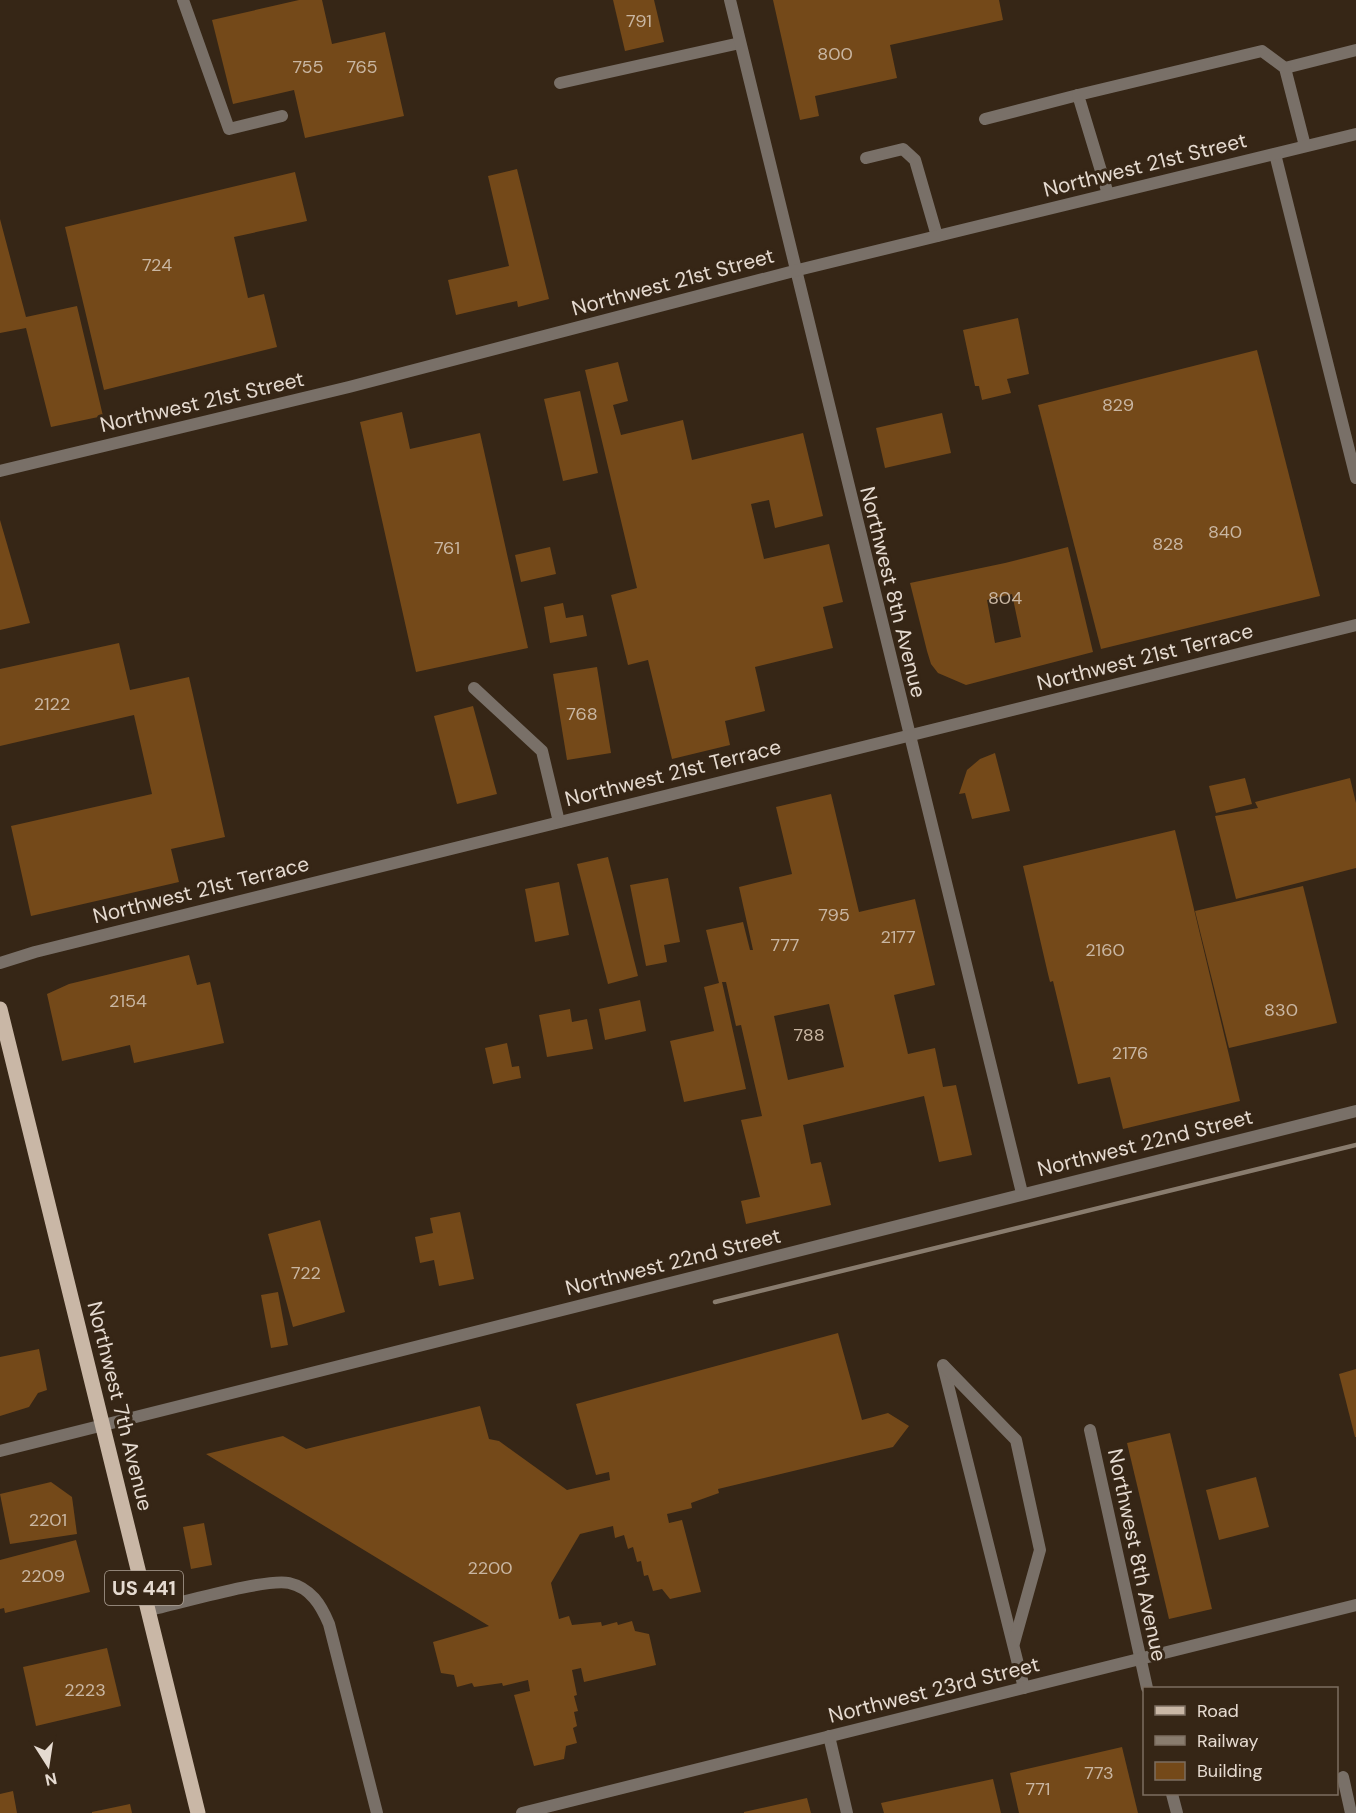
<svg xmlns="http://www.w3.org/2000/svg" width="1356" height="1813" viewBox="0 0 1356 1813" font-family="'DM Sans',sans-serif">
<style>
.building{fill:#744919;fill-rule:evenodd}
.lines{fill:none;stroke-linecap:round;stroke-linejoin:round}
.service{stroke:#797068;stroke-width:12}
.minor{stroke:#797068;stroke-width:12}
.primary{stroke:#c9b7a6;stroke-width:15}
.rail{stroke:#897c6e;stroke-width:4.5}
.labels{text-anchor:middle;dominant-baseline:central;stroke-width:6;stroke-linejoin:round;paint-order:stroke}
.number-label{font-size:18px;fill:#c9b6a2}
.shield{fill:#362616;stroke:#b0a498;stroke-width:1.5}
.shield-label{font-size:20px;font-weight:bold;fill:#e5dad0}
.street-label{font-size:21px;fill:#e5dad0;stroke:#362616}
</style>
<rect width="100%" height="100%" fill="#362616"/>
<!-- building -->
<g class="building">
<polygon points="299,0 322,0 332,44 385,32 404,116 305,138 294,90 233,104 212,20"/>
<polygon points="613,0 654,0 664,42 625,51"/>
<polygon points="773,0 999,0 1003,20 890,45 897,78 815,96 819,116 800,120"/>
<polygon points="517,169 549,299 518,307 517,301 456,315 448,280 509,266 488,176"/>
<polygon points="295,172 307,221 234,237 248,298 264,294 277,347 104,390 65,227"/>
<polygon points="0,219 26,317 77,306 103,416 51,427 26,328 0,333"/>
<polygon points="1018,318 1029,374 1007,379 1011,393 982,400 979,386 975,386 963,330"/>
<polygon points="1257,350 1320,596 1101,649 1038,405"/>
<polygon points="618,362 628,401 613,405 621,435 683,420 692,460 803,433 823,516 775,528 769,500 751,504 764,559 829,544 843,602 823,607 833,648 755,667 765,711 725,721 730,745 672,759 648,660 628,665 611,595 637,588 585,370"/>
<polygon points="580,391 598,473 563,481 544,399"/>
<polygon points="402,412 410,449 480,433 528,648 416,672 360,422"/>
<polygon points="942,413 951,453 885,468 876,428"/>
<polygon points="0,520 30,623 0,630"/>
<polygon points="550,547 556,574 521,582 515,555"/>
<path d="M1068,547L1093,652L966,685L938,673L931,664L927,651L910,583L1005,563ZM1012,594L1021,637L995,643L987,600Z"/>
<polygon points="563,603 566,618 583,615 587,636 550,643 544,607"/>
<polygon points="119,643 130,690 189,677 225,837 171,849 179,882 31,916 11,826 152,794 134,715 0,746 0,669"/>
<polygon points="597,667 611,753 567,760 553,674"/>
<polygon points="473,706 497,794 457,804 434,716"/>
<polygon points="995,753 1010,811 972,819 965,793 959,794 967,770 980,759"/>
<polygon points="1245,778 1252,804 1216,813 1209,786"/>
<polygon points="1350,778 1356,803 1356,868 1236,899 1215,816 1258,808 1255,802"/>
<path d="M831,794L859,912L915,899L935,985L894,995L908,1054L935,1048L943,1087L956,1085L972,1155L939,1162L924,1096L803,1125L811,1164L821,1162L831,1205L746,1224L741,1201L760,1197L741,1120L762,1116L741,1025L736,1026L726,982H722L746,1089L684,1102L670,1041L714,1031L704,987L719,983L706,930L743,922L750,950H753L739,887L792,874L776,807ZM829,1004L844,1067L788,1080L774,1016Z"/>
<polygon points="1175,830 1240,1101 1123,1129 1110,1077 1078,1084 1053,981 1050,982 1048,974 1023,866"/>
<polygon points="608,857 638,976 608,984 577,864"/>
<polygon points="668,878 680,942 664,945 667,962 646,966 630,885"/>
<polygon points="559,882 569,935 535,942 525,889"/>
<polygon points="1303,886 1337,1023 1229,1048 1195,911"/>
<polygon points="189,955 197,985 210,982 224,1043 134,1063 130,1045 62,1061 47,994 69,984"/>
<polygon points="640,1000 646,1031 605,1040 599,1009"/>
<polygon points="570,1009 572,1022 587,1019 593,1049 547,1057 539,1015"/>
<polygon points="507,1043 512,1067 519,1066 521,1078 493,1084 485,1048"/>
<polygon points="460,1212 474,1279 439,1286 434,1260 420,1263 415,1237 433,1233 430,1218"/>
<polygon points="320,1220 345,1312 293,1327 268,1234"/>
<polygon points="278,1292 288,1345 271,1348 261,1295"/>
<polygon points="838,1333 862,1420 888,1413 909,1426 893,1447 718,1489 719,1493 691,1503 692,1508 667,1514 669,1523 682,1520 701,1592 670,1599 662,1589 653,1591 648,1575 644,1576 641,1561 637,1562 633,1547 628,1549 624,1535 615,1538 613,1526 580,1534 551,1583 559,1619 569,1616 572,1625 601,1622 602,1626 617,1622 618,1625 632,1621 635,1631 649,1634 656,1665 584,1682 581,1668 572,1670 577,1695 574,1696 578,1711 574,1712 577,1726 573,1728 577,1743 566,1746 564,1759 534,1766 514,1695 530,1691 528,1680 503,1686 502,1683 474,1687 472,1683 457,1687 454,1675 441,1673 433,1642 489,1626 206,1454 283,1436 306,1449 480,1406 489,1439 499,1441 567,1490 610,1480 609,1472 596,1475 576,1404"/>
<polygon points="39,1349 47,1390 38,1393 29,1407 0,1416 0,1357"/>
<polygon points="1356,1369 1356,1437 1355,1437 1339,1374"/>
<polygon points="1170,1433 1212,1609 1169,1619 1127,1443"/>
<polygon points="1256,1477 1269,1527 1219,1540 1206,1490"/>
<polygon points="51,1482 72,1497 77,1534 10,1544 0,1494"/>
<polygon points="204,1523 212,1565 191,1569 183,1527"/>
<polygon points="76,1540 90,1592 5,1613 4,1608 0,1609 0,1560"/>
<polygon points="107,1648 121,1706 36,1726 23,1667"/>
<polygon points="1122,1747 1138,1813 1019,1813 1010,1773"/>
<polygon points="993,1779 1001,1813 884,1813 881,1803"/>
<polygon points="13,1791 17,1813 0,1813 0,1794"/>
<polygon points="807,1798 811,1813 744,1813 744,1812"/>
<polygon points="130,1804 132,1813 92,1813 92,1812"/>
</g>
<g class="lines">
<!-- service -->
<g class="service">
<polyline points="183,0 229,129 282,116"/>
<polyline points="1285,68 1356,50"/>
<polyline points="560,83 740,43"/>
<polyline points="985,119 1078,95"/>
<polyline points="1275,154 1356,478"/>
<polyline points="866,158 903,149 915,160 937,236"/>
<polyline points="1108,194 1078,95 1262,51 1285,68 1305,146"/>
<polyline points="474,688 542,751 559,822"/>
<polyline points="943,1365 1024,1688"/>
<polyline points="944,1366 1016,1440 1040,1550 1014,1643"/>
<path d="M149,1610C178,1604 265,1578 289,1583C311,1588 321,1605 329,1624L377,1813"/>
<polyline points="1343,1777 1351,1813"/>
</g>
<!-- minor -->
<g class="minor">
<polyline points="730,0 1022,1193"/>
<polyline points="0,471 349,387 794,271 1356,134"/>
<polyline points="0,963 35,952 1356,625"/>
<polyline points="1090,1430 1147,1688"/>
<polyline points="0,1451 1356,1111"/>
<polyline points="829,1736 847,1813"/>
<polyline points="1172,1794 1177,1813"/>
<polyline points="522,1813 1356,1605"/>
</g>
<!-- primary -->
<polyline class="primary" points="0,1009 198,1813"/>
<!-- rail -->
<polyline class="rail" points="715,1302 1356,1145"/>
</g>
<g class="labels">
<!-- number labels -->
<g class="number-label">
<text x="639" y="21">791</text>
<text x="835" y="54">800</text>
<text x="308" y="67">755</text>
<text x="362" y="67">765</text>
<text x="157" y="265">724</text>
<text x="1118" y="405">829</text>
<text x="1225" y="532">840</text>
<text x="1168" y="544">828</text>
<text x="447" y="548">761</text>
<text x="1005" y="598">804</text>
<text x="52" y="704">2122</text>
<text x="582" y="714">768</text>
<text x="834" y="915">795</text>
<text x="898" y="937">2177</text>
<text x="785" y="945">777</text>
<text x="1105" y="950">2160</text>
<text x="128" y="1001">2154</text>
<text x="1281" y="1010">830</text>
<text x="809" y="1035">788</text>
<text x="1130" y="1053">2176</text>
<text x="306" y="1273">722</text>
<text x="48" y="1520">2201</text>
<text x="490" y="1568">2200</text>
<text x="43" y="1576">2209</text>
<text x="85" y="1690">2223</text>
<text x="1099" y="1773">773</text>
<text x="1038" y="1789">771</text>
</g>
<!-- shield labels -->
<rect class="shield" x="105" y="1571" width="78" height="34" rx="4.5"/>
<g class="shield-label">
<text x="144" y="1588">US 441</text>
</g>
<!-- street labels -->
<g class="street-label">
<text transform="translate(1145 165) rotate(-14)">Northwest 21st Street</text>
<text transform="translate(673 282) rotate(-15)">Northwest 21st Street</text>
<text transform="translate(202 402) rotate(-13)">Northwest 21st Street</text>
<text transform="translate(893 592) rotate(76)">Northwest 8th Avenue</text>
<text transform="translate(1145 657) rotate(-14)">Northwest 21st Terrace</text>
<text transform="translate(673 773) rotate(-14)">Northwest 21st Terrace</text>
<text transform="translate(201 890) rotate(-14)">Northwest 21st Terrace</text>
<text transform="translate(1145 1143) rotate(-14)">Northwest 22nd Street</text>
<text transform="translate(673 1262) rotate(-14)">Northwest 22nd Street</text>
<text transform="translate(120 1406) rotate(76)">Northwest 7th Avenue</text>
<text transform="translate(1137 1555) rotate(78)">Northwest 8th Avenue</text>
<text transform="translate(934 1690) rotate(-14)">Northwest 23rd Street</text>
</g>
</g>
<!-- legend -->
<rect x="1143" y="1687" width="195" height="108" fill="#362616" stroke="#7c6e60" stroke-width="1.5"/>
<rect x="1155" y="1706" width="30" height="9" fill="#c9b7a6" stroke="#7c6e60" stroke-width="1.5"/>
<text x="1197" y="1717" font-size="18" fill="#e5dad0">Road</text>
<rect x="1155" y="1736" width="30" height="9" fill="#897c6e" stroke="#7c6e60" stroke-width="1.5"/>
<text x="1197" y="1747" font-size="18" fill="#e5dad0">Railway</text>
<rect x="1155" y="1762" width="30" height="18" fill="#744919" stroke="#7c6e60" stroke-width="1.5"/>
<text x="1197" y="1777" font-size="18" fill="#e5dad0">Building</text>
<!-- north arrow -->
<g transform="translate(48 1765) rotate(168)" stroke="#362616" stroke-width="4.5" paint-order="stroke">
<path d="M0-4.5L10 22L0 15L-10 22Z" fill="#e5dad0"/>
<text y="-9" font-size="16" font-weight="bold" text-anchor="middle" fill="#e5dad0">N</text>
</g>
</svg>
